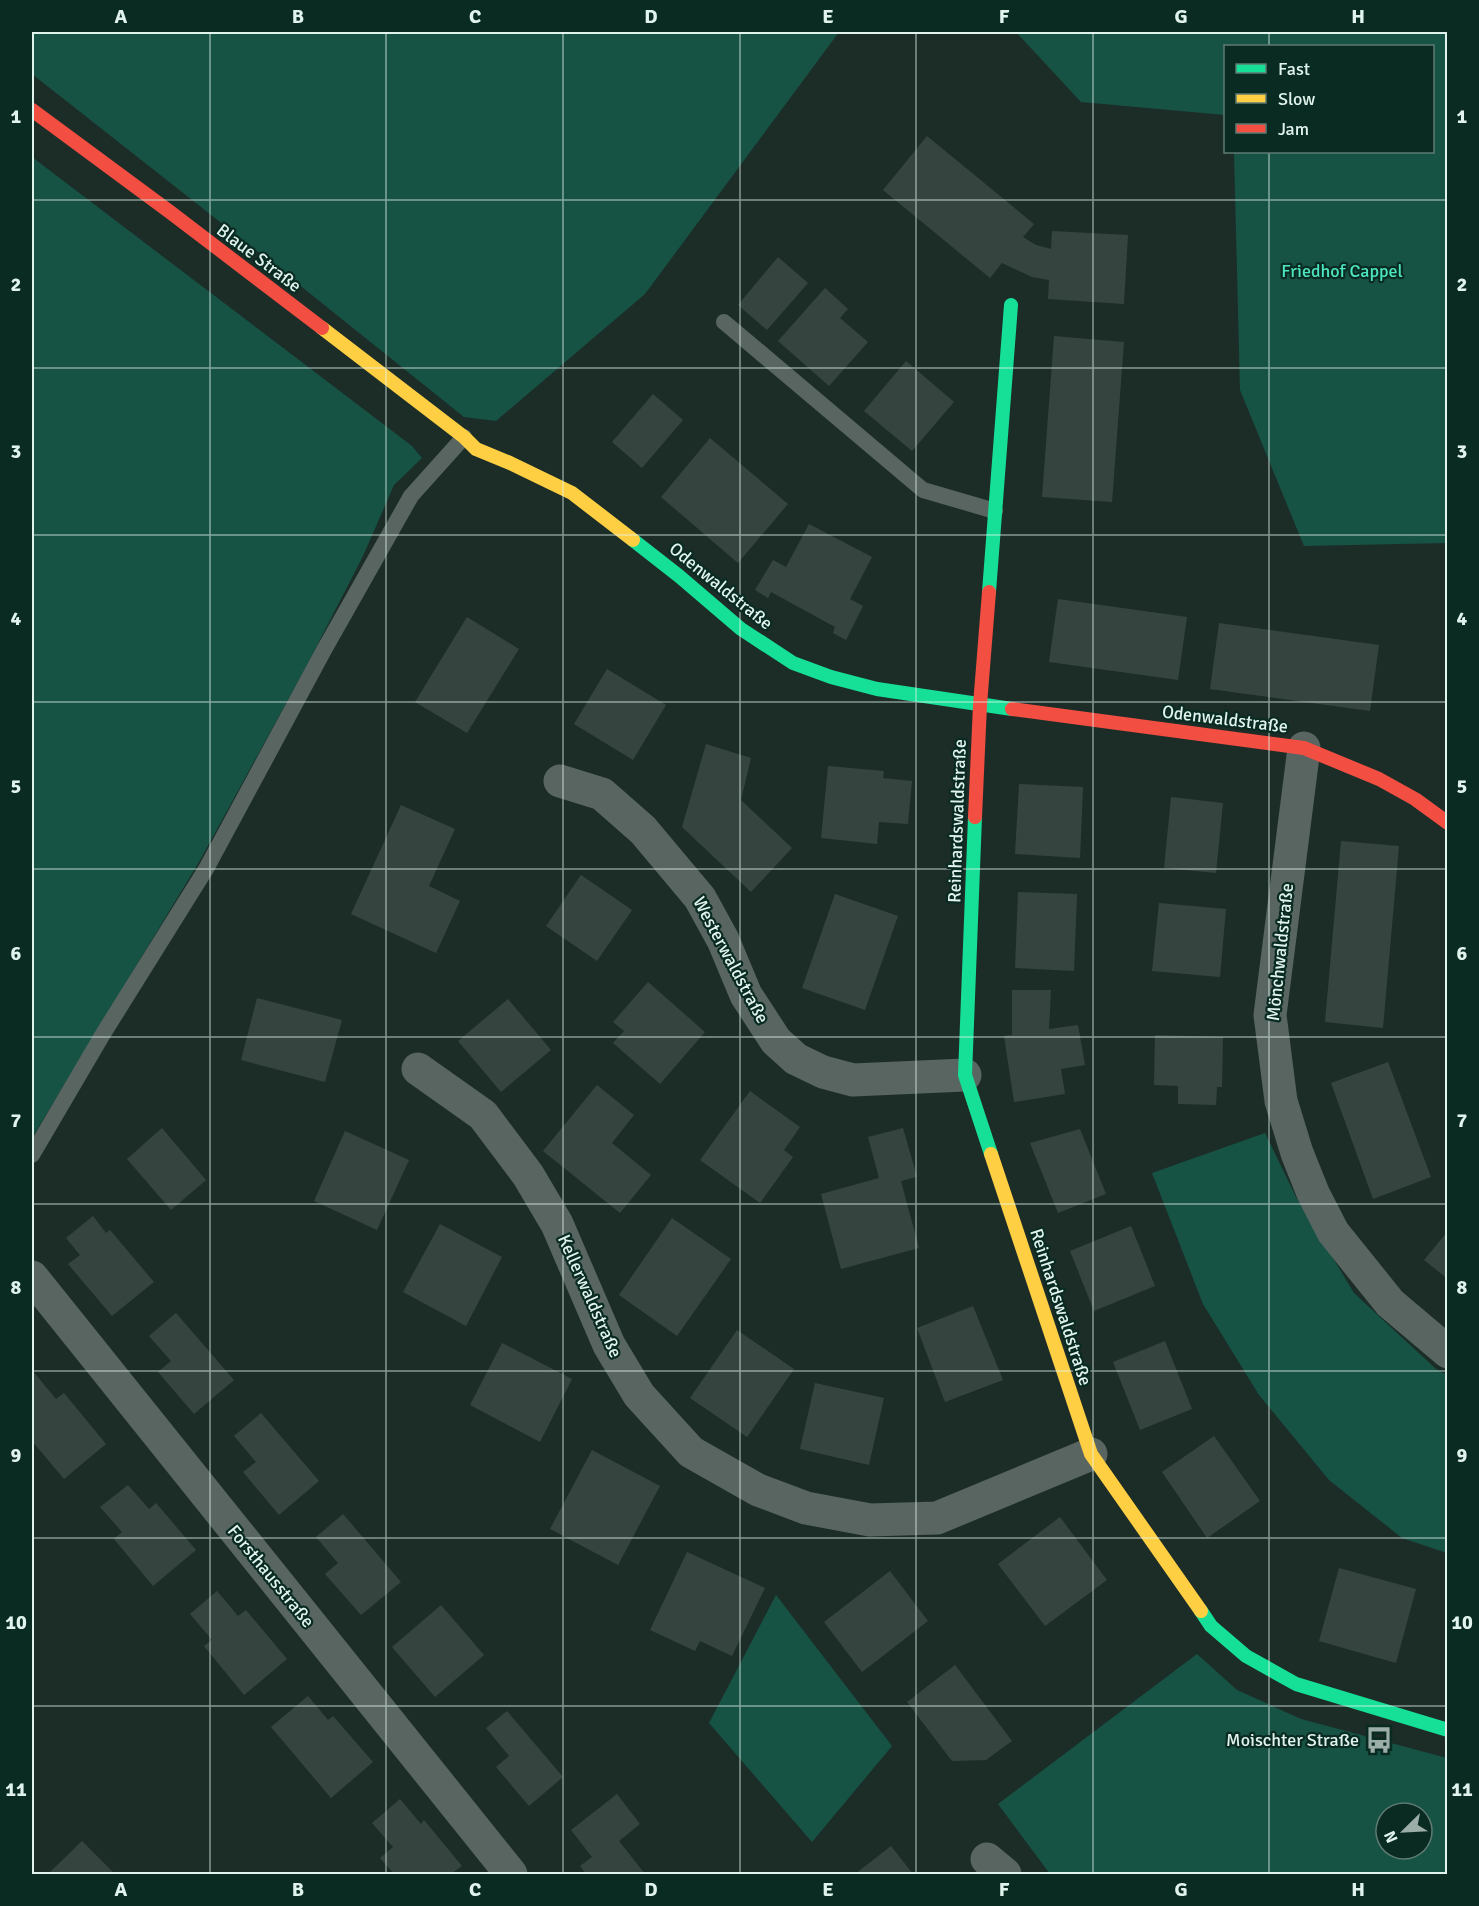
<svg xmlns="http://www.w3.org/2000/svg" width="1479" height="1906" viewBox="0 0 1479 1906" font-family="Signika,sans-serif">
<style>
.green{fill:#175345;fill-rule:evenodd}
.building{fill:#364440}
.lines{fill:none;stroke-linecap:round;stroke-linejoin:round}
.lane{stroke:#586561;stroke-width:16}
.street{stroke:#586561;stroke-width:33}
.fast{stroke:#16e098;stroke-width:14}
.slow{stroke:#ffcf43;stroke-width:14}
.jam{stroke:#f24e42;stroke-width:14}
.grid{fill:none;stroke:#e1f3ed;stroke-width:1.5;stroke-opacity:0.55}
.labels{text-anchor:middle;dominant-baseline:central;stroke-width:4.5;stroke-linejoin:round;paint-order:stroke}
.street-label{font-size:18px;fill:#e1f3ed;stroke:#092b22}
.park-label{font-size:18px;fill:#4de6c0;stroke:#092b22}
.poi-label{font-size:18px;fill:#e1f3ed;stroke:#092b22;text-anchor:end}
.neatline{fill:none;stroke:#e1f3ed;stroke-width:2}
.grid-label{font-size:20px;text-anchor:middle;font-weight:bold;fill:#e1f3ed}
</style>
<rect width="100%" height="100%" fill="#1c2d28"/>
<!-- green -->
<g class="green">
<polygon points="32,32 839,32 645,294 496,421 464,417 257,251 32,74"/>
<polygon points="1016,32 1447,32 1447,543 1304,546 1240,390 1234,152 1432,152 1432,46 1226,46 1225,115 1081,102"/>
<polygon points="32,157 412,446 422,458 394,485 363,556 307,665 199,862 32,1138"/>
<polygon points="1265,1133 1296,1197 1354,1293 1436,1369 1447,1375 1447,1553 1402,1538 1329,1480 1259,1395 1203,1304 1152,1173"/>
<polygon points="776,1595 892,1746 812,1842 709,1723"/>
<path d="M1197,1654L1237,1690L1301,1719L1447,1758V1874H1050L998,1804ZM1386,1813H1422V1849H1386Z"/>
</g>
<!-- building -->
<g class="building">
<polygon points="927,136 1034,224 1023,237 1036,245 1051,249 1052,231 1128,235 1124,304 1048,299 1049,280 1032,277 1002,263 990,278 883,190"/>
<polygon points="778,257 808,283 767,330 738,305"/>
<polygon points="825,288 848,309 840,318 868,342 829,386 778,341"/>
<polygon points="1054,336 1124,342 1112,502 1042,497"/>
<polygon points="906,361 954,402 912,451 864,411"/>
<polygon points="653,394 683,420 642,468 612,442"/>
<polygon points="710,438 788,504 738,563 661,497"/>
<polygon points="809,524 872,557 850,599 863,606 846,640 833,633 835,627 771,592 768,598 755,590 773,560 786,567"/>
<polygon points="1058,599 1187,617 1178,680 1049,662"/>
<polygon points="467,617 519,649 467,733 415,702"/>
<polygon points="1219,623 1379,645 1370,711 1210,689"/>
<polygon points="607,669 666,705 633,760 574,724"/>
<polygon points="706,744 751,758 741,800 792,848 751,892 682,827"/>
<polygon points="828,766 884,771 883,778 912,781 908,824 879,822 877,844 821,838"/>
<polygon points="1019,784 1083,787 1080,858 1015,854"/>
<polygon points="1171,797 1223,803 1216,873 1164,868"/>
<polygon points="401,805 455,829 429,886 460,901 436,953 351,914"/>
<polygon points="1341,841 1399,846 1383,1028 1325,1022"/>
<polygon points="581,875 632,910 597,961 546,926"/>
<polygon points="1018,892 1077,894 1074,971 1015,968"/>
<polygon points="835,894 898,916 865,1010 802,988"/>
<polygon points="1159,903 1226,909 1220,977 1152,971"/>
<polygon points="648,982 705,1032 660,1084 613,1043 624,1031 613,1022"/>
<polygon points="1012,990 1051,990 1049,1029 1078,1025 1085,1065 1061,1069 1065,1094 1014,1102 1004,1036 1012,1035"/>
<polygon points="257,998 342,1020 325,1082 241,1060"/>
<polygon points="508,999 551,1050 501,1092 458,1041"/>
<polygon points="1155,1035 1223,1037 1222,1087 1217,1087 1216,1105 1178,1104 1178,1086 1154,1085"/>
<polygon points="1388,1062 1431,1177 1373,1199 1331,1083"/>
<polygon points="597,1085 634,1115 612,1143 651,1175 620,1213 543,1151"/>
<polygon points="750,1091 800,1127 784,1150 793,1157 760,1203 700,1160"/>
<polygon points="162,1128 206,1180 171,1210 127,1159"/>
<polygon points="903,1128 917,1177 901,1181 919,1248 841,1269 821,1194 879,1178 868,1137"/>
<polygon points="1080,1129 1106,1194 1058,1213 1030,1143"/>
<polygon points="345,1131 409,1160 377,1230 314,1201"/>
<polygon points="93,1216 106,1233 110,1230 154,1282 112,1316 68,1264 80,1255 66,1238"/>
<polygon points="672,1218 731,1259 677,1336 619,1295"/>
<polygon points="440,1224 502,1257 466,1326 403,1292"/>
<polygon points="1131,1226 1155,1286 1094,1311 1070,1251"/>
<polygon points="1448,1231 1448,1279 1424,1260"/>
<polygon points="973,1306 1003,1380 945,1402 917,1328"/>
<polygon points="176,1313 234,1380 194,1414 158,1372 171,1361 149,1336"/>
<polygon points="737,1330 794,1369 747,1437 690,1398"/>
<polygon points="1165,1341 1192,1409 1140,1430 1113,1362"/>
<polygon points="502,1343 572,1379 540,1442 470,1405"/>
<polygon points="32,1370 56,1399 64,1393 106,1444 64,1479 32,1441"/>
<polygon points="815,1383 884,1398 869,1465 800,1449"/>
<polygon points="261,1413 319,1481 279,1515 243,1472 256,1462 234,1436"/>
<polygon points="1214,1436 1260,1501 1207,1538 1162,1472"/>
<polygon points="592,1450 660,1486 618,1565 550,1529"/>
<polygon points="128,1485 149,1509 156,1503 196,1550 153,1586 114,1539 122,1532 100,1507"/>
<polygon points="343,1514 401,1582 361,1615 325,1574 338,1563 316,1537"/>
<polygon points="1060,1517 1107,1580 1045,1626 998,1564"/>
<polygon points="687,1552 765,1588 732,1656 700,1641 695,1651 650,1630"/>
<polygon points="1339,1568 1416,1589 1396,1663 1319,1641"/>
<polygon points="890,1571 928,1621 862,1672 824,1622"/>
<polygon points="217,1591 238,1616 246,1610 287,1659 244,1695 204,1646 212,1640 190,1614"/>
<polygon points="441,1605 484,1655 435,1697 392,1647"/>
<polygon points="955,1665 1012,1741 986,1760 952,1761 907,1702"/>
<polygon points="308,1696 328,1720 333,1716 373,1762 331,1798 271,1727"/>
<polygon points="507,1711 563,1777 529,1806 496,1767 509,1756 486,1728"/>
<polygon points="617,1794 640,1824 619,1841 645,1874 586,1874 580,1866 592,1857 571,1830"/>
<polygon points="400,1799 421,1824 424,1820 462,1866 451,1874 394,1874 380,1858 393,1847 372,1823"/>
<polygon points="82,1841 115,1874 48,1874"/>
<polygon points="891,1846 913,1874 855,1874"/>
</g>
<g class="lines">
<!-- lane -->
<g class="lane">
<polyline points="724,322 923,490 995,511"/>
<polyline points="32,1155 103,1034 206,869 324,650 411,496 464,437"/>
</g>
<!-- street -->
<g class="street">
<polyline points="1304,748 1270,1015 1281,1101 1297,1153 1313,1193 1333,1232 1390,1303 1448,1352"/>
<polyline points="560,781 602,794 643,830 700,898 723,940 746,995 776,1041 796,1059 823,1072 853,1080 965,1075"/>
<polyline points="418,1069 483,1115 528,1175 557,1224 609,1345 639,1395 691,1452 758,1490 806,1508 870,1520 937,1518 1091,1454"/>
<polyline points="32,1277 511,1874"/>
<polyline points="987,1859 1005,1874"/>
</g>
<!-- fast -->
<g class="fast">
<polyline points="633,540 679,576 741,629 793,663 831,677 877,689 1012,709"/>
<polyline points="989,592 1011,305"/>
<polyline points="975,817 965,1075 991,1154"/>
<polyline points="1201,1611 1211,1626 1246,1656 1296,1684 1448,1730"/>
</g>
<!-- slow -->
<g class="slow">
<polyline points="322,328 464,437 476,449 510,463 572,493 633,540"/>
<polyline points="991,1154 1091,1454 1201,1611"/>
</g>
<!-- jam -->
<g class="jam">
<polyline points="32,110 170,212 322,328"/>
<polyline points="1012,709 1304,748 1379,779 1415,799 1448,823"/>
<polyline points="975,817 980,705 989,592"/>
</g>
</g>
<!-- grid -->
<path class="grid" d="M210,32V1874M386,32V1874M563,32V1874M740,32V1874M916,32V1874M1093,32V1874M1269,32V46M1269,152V1874M32,200H1448M32,368H1448M32,535H1448M32,702H1448M32,869H1448M32,1037H1448M32,1204H1448M32,1371H1448M32,1538H1448M32,1706H1448"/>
<!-- icons -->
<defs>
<symbol id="bus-bare" viewBox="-9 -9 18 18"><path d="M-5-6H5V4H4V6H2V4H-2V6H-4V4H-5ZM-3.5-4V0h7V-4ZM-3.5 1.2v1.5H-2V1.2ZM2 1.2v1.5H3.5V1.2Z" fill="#9caea8" stroke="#092b22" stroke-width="2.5" paint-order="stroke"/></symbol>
</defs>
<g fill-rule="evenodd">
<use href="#bus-bare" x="1360" y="1721" width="38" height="38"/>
</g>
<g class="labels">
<!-- street labels -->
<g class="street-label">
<text transform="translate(259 258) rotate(37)">Blaue Straße</text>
<text transform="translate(721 586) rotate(39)">Odenwaldstraße</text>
<text transform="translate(1225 719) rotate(7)">Odenwaldstraße</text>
<text transform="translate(957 821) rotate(-88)">Reinhardswaldstraße</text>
<text transform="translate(1280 952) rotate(-84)">Mönchwaldstraße</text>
<text transform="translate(731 960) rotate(62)">Westerwaldstraße</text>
<text transform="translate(590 1296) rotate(66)">Kellerwaldstraße</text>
<text transform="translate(1061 1307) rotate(72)">Reinhardswaldstraße</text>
<text transform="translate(271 1576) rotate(51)">Forsthausstraße</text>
</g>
<!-- park labels -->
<g class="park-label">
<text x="1342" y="271">Friedhof Cappel</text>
</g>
<!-- poi labels -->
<g class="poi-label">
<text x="1359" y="1740">Moischter Straße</text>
</g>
</g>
<!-- border -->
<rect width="1479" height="1906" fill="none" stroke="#092b22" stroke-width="66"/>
<!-- legend -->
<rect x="1224" y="45" width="210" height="108" fill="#092b22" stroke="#5f7b73" stroke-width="1.5"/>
<rect x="1236" y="64" width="30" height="9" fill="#16e098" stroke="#5f7b73" stroke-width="1.5"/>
<text x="1278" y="75" font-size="18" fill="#e1f3ed">Fast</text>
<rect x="1236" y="94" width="30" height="9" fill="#ffcf43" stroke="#5f7b73" stroke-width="1.5"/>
<text x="1278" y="105" font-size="18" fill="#e1f3ed">Slow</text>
<rect x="1236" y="124" width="30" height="9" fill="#f24e42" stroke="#5f7b73" stroke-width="1.5"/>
<text x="1278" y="135" font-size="18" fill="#e1f3ed">Jam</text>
<!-- north arrow -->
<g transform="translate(1404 1831) rotate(246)"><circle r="28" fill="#092b22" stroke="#5f7b73" stroke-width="1.5"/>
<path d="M0-4.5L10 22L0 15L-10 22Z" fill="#9caea8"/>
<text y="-9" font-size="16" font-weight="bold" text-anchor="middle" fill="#e1f3ed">N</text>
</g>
<rect x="33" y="33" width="1413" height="1840" class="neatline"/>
<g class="grid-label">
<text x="121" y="23">A</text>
<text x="298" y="23">B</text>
<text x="475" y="23">C</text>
<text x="651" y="23">D</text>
<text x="828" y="23">E</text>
<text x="1004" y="23">F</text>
<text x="1181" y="23">G</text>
<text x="1358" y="23">H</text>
<text x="16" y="123">1</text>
<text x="1462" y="123">1</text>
<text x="16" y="291">2</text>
<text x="1462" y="291">2</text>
<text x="16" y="458">3</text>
<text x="1462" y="458">3</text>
<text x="16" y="625">4</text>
<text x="1462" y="625">4</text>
<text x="16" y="793">5</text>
<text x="1462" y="793">5</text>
<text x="16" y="960">6</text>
<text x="1462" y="960">6</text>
<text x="16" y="1127">7</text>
<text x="1462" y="1127">7</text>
<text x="16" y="1294">8</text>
<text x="1462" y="1294">8</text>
<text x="16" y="1462">9</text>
<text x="1462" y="1462">9</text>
<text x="16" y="1629">10</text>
<text x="1462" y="1629">10</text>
<text x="16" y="1796">11</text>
<text x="1462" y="1796">11</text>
<text x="121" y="1896">A</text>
<text x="298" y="1896">B</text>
<text x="475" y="1896">C</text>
<text x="651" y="1896">D</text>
<text x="828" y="1896">E</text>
<text x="1004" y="1896">F</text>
<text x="1181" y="1896">G</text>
<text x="1358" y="1896">H</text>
</g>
</svg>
